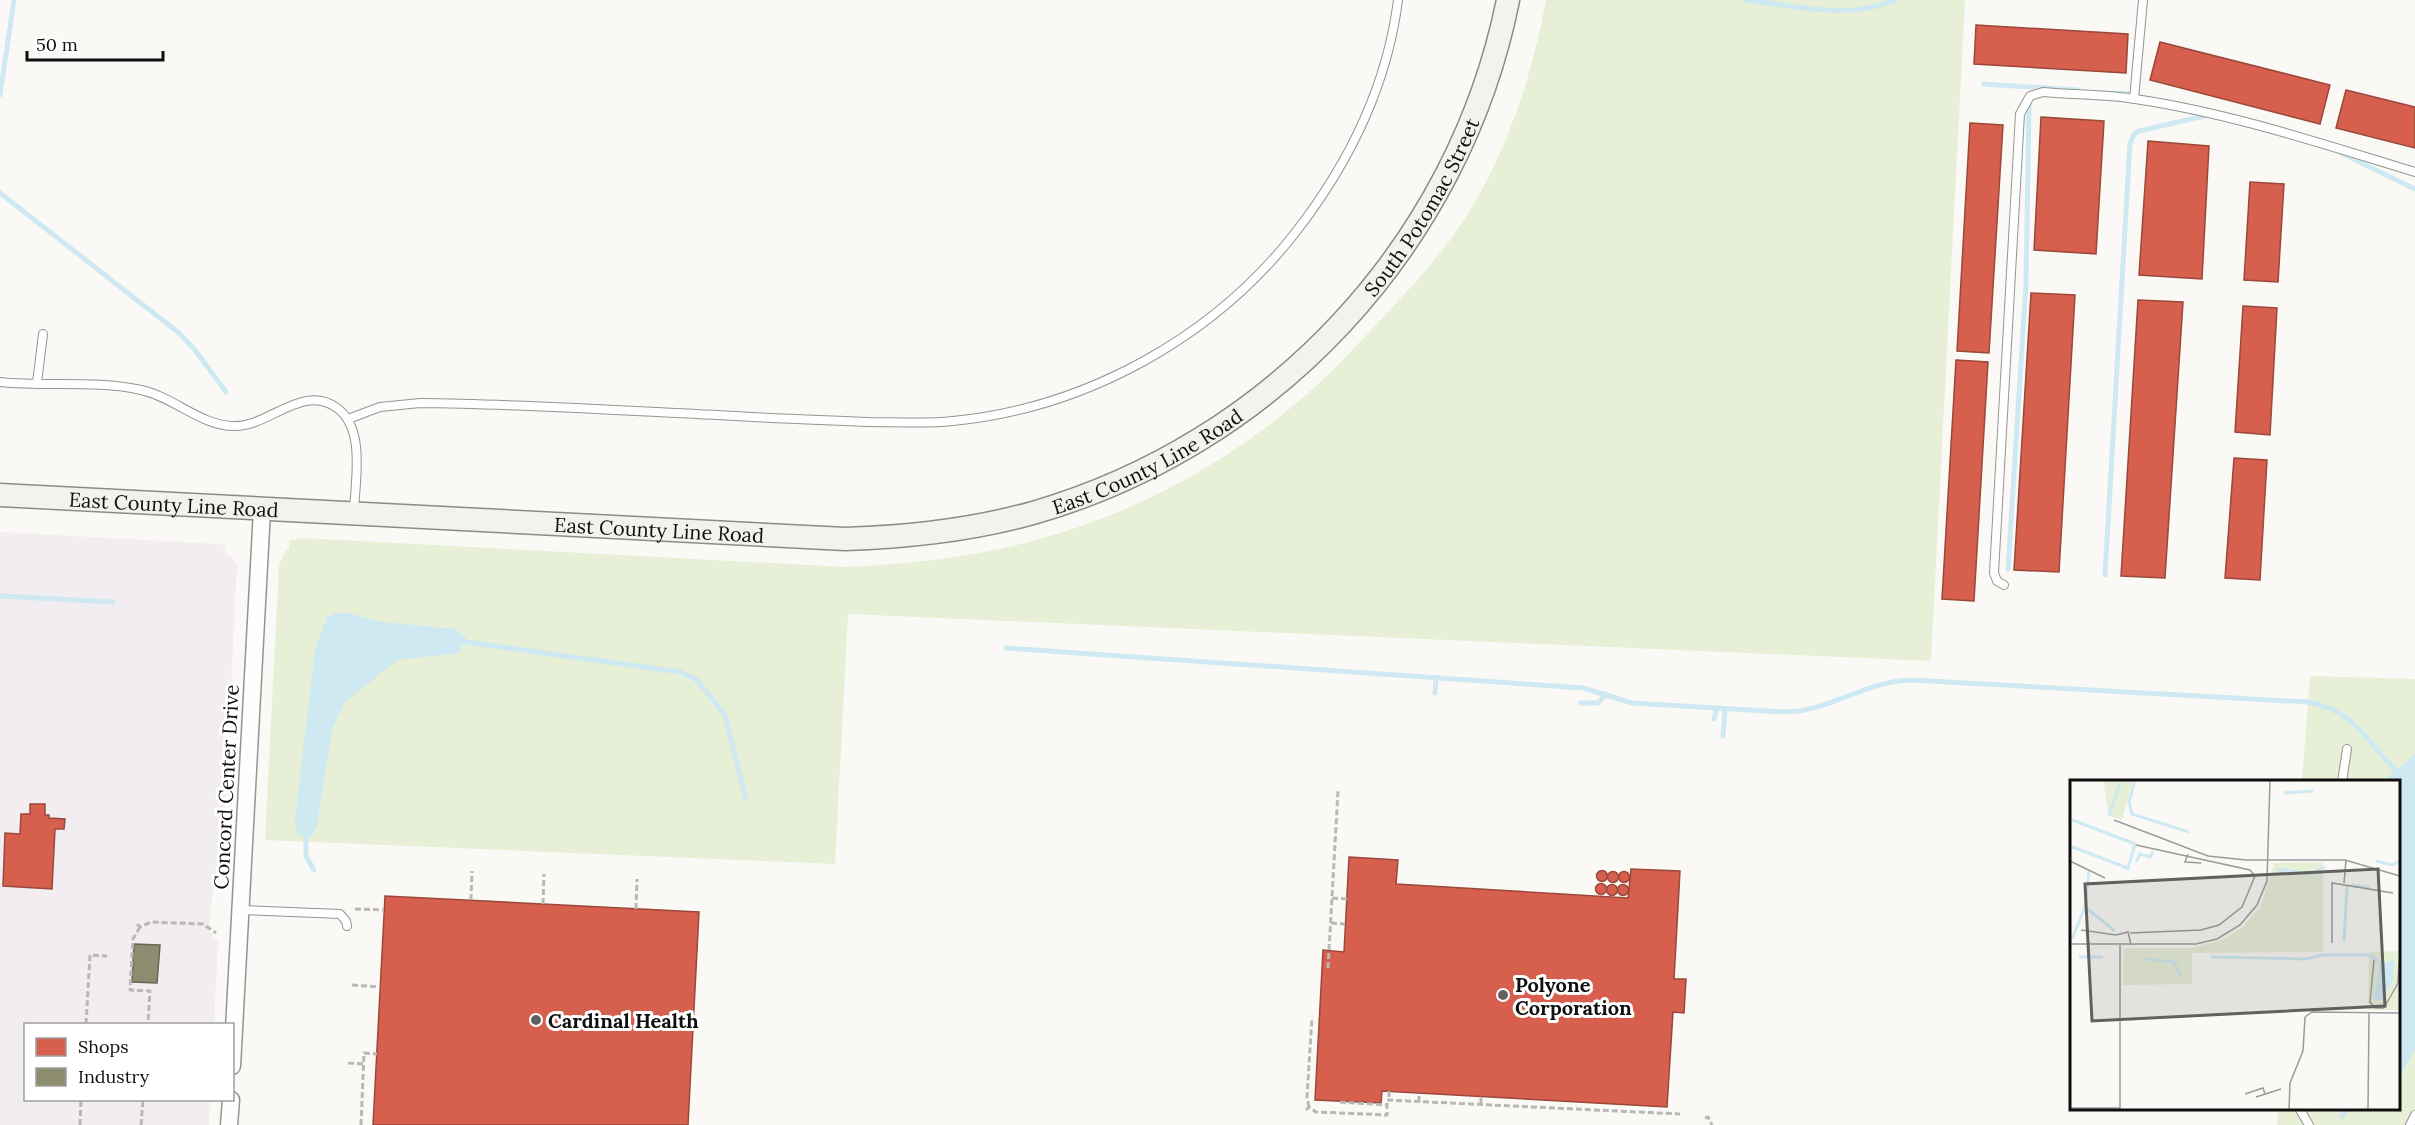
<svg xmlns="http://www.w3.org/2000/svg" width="2415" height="1125" viewBox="0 0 2415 1125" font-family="Lora,serif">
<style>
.industrial{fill:#f2edf1}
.green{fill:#e7efd7}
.water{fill:#cee9f2}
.shops{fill:#d6604d;stroke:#9a483a;stroke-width:1.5}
.industry{fill:#8c8c6e;stroke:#666652;stroke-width:1.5}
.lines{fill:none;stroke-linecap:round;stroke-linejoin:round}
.stream{stroke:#cee9f2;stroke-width:5}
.lane-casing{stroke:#959493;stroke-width:10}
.street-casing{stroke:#959493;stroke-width:19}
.secondary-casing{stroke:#8c8b89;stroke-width:25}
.path{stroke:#b9b8b8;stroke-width:3;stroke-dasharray:6 3;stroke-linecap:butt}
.lane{stroke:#fefefe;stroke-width:8}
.street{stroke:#fefefe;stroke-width:16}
.secondary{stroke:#f4f2ec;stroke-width:22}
.poi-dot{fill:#626160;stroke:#fff;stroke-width:2}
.labels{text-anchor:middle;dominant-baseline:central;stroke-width:6;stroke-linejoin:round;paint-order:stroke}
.street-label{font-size:20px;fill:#0f0f0f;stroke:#fff}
.poi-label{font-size:20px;font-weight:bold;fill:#0f0f0f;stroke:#fff;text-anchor:start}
.inset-river{fill:none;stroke:#cee9f2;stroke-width:3}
.inset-road{fill:none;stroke:#9d9b99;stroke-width:1.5}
.view{fill:#626160;fill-opacity:0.15;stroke:#626160;stroke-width:3}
.inset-edge{fill:none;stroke:#0f0f0f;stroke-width:3}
</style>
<rect width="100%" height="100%" fill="#fbf9f5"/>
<!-- industrial -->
<polygon class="industrial" points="0,532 217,544 224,545 226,554 231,556 237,565 223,848 221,872 219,878 215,880 213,887 209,931 218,942 214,1024 26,1024 26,1100 210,1100 209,1125 0,1125"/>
<!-- green -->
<g class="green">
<path d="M1546,0H1965L1931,661L848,614L835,864L265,840L279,566L284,553L289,548V541L302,538L845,567C935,563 1019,551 1103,518C1174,491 1243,449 1300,400C1331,374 1359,343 1387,313C1415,283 1445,251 1467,215C1507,152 1533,73 1546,0Z"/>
<polygon points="2310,676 2415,679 2415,1125 2277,1125 2278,1109 2398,1108 2398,782 2302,781"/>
</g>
<!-- water -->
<g class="water">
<polygon points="336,613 348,613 382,622 455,629 466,637 459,653 397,660 344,703 332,730 317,826 312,836 298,835 295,820 315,649 327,617"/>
<polygon points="2415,754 2415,1050 2399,1077 2398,782 2383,781"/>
</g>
<!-- shops -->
<g class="shops">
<polygon points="1976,25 2128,34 2126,73 1974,64"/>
<polygon points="2160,42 2330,85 2320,124 2150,80"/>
<polygon points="2346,90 2415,107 2415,148 2336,128"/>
<polygon points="2041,117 2104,121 2096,254 2034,250"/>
<polygon points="1970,123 2003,125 1989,353 1957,351"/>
<polygon points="2148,141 2209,146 2202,279 2139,275"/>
<polygon points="2250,182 2284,184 2278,282 2244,280"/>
<polygon points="2031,293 2075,295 2059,572 2014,570"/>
<polygon points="2138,300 2183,302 2165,578 2121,576"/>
<polygon points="2243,306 2277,308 2270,435 2235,432"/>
<polygon points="1956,360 1988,362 1974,601 1942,599"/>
<polygon points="2234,458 2267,460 2260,580 2225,578"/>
<polygon points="30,804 45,804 45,815 49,815 49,818 65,819 64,829 55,829 52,889 3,886 5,833 20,834 21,814 30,814"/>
<polygon points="1349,857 1398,860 1396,884 1628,898 1631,869 1680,871 1674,979 1686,979 1684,1013 1673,1012 1667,1107 1382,1091 1381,1103 1315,1100 1323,950 1344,952"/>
<circle cx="1602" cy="876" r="5.5"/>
<circle cx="1624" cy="877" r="5.5"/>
<circle cx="1613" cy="877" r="5.5"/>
<circle cx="1601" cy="889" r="5.5"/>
<circle cx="1623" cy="890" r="5.5"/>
<circle cx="1612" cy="890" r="5.5"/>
<polygon points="385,896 699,912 688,1125 373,1125"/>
</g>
<!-- industry -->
<polygon class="industry" points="134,944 160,945 157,983 132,982"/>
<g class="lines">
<!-- stream -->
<g class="stream">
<path d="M1747,0C1795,6 1849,20 1895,0"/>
<polyline points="1984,84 2078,90"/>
<polyline points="2114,93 2134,94"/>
<polyline points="0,95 14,0"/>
<polyline points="2341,153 2415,189"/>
<polyline points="0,193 179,333 195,350 226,392"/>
<polyline points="2008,569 2026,283 2029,106 2030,96 2038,88"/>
<polyline points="2105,575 2130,143 2135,133 2139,131 2209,115"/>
<polyline points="0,596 113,602"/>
<polyline points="459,641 680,672 697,680 725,715 746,799"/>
<path d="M1006,648L1583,688L1632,703L1784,712C1828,712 1866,681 1911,680L2308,702C2358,711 2367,745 2401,775"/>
<polyline points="1435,693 1436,677"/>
<polyline points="1581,703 1598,703 1606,694"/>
<polyline points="1714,719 1717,708"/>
<polyline points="1723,736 1725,709"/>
<polyline points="306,829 306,856 314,870"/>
<polyline points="2342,1116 2347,1108"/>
</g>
<defs>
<g id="lane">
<polyline points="2134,99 2143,0"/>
<path d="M0,382C47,387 95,380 141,390C174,397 201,426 234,426C269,427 302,383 337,408C366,429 355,481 354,512"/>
<polyline points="37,383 43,334"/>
<path d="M348,419L380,407L420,403C525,404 631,411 737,416C781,419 825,420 869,422C897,422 925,424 953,421C1086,408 1213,338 1295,233C1348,165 1387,86 1398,0"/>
<path d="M2004,585L1997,581L1994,573L2020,114L2030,96L2043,92C2073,95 2105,94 2135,99C2230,113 2323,144 2415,172"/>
<polyline points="2342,782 2347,749"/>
<polyline points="241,910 340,914 346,921 347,926"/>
<polyline points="2299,1108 2309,1125"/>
<polyline points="2410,1125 2415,1115"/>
</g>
<g id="street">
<polyline points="232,1066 262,510"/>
<polyline points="229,1125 231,1100"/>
</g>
<g id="secondary">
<path id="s1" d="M0,495L845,539C909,537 972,530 1033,513C1273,444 1459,245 1508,0"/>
</g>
</defs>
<!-- lane casing -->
<use href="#lane" class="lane-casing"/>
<!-- street casing -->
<use href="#street" class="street-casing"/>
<!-- secondary casing -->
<use href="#secondary" class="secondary-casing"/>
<!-- path -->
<g class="path">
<polyline points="1332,898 1347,899"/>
<polyline points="471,900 472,871"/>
<polyline points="543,904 544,874"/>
<polyline points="355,909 384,910"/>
<polyline points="636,909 637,879"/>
<polyline points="1331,923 1345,924"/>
<polyline points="137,924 140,927 151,922 203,924 216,933"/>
<polyline points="140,927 133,939 130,990 150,991 148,1024"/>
<polyline points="1328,968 1338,791"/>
<polyline points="352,985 380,987"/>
<polyline points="86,1024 90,955 107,956"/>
<polyline points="348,1063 364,1064"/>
<polyline points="1389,1091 1389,1100"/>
<polyline points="1340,1102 1387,1105"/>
<polyline points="1419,1102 1419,1093"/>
<polyline points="1481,1104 1481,1096"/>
<polyline points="1309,1107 1307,1097 1312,1017"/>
<polyline points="1306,1110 1309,1107 1316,1112 1387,1115 1387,1100 1680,1114"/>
<polyline points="1705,1118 1708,1117 1712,1125"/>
<polyline points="80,1125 81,1100"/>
<polyline points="141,1125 143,1100"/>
<polyline points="361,1125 364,1053 377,1054"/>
</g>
<!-- lane -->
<use href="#lane" class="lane"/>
<!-- street -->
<use href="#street" class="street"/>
<!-- secondary -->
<use href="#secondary" class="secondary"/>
</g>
<!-- markers -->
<g class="poi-dot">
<circle cx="1503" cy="995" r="6"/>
<circle cx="536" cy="1020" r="6"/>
</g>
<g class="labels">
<!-- street labels -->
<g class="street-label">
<text stroke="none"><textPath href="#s1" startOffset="1545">South Potomac Street</textPath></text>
<text stroke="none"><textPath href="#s1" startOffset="1162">East County Line Road</textPath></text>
<text stroke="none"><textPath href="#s1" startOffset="174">East County Line Road</textPath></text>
<text stroke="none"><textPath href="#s1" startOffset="660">East County Line Road</textPath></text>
<text transform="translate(226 787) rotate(-87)">Concord Center Drive</text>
</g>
<!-- poi labels -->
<g class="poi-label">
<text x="1515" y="984">Polyone<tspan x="1515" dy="23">Corporation</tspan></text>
<text x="548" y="1020">Cardinal Health</text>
</g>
</g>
<!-- overview -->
<g transform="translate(2070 780)">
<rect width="330" height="330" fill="#fbf9f5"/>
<path d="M33,0H63L52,40L39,36ZM253,82V172L122,173V204L53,205L54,168H121L152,160L172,148L191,126L204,83ZM330,171V230H298L299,172Z" fill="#e7efd7"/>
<path d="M324,180L323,200L313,220H304L309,184Z" fill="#cee9f2"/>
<path class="inset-river" d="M65,0L59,22L62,34L119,52M214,13L243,11M39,36L51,0M0,39L65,64L58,88M0,66L60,89M306,81L322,85L330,81M66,82L70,74L80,77L83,71M206,89L241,94L255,87M281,105L300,108M15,127L45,151M2,159L15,127L19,91M274,161L277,106M9,177H33M141,177L236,179L251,175H299L310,183M76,179L104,182L111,197"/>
<path class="inset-road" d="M44,40L138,76L176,80H275L330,96M118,74L115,82L131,83M0,81L35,98M274,103L276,80M11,150L46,155L58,152L61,165M60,153L131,150L149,145L172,127L185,96L180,90L66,65M262,163V103L323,113M0,164H126L147,159L170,145L187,125L197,101L200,0M50,165V330M304,180L300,222L305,228H314M314,228L328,203L329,182M235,237L242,232L330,233M175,314L193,308L195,314M186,317L211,309M0,328H50M219,330L220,303L233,271L235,237M298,330L299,233"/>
<path class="view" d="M308,89L315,226L22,241L15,104Z"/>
<rect width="330" height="330" class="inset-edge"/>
</g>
<!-- legend -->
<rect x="24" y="1023" width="210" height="78" fill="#ffffff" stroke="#9f9f9f" stroke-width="1.5"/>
<rect x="36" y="1038" width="30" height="18" fill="#d6604d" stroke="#9f9f9f" stroke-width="1.5"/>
<text x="78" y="1053" font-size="18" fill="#0f0f0f">Shops</text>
<rect x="36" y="1068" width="30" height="18" fill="#8c8c6e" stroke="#9f9f9f" stroke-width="1.5"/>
<text x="78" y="1083" font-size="18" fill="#0f0f0f">Industry</text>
<!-- scale -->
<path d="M27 51v9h136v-9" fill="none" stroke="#0f0f0f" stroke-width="3"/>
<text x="36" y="51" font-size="18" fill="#0f0f0f" stroke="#ffffff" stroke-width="4.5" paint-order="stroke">50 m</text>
</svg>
